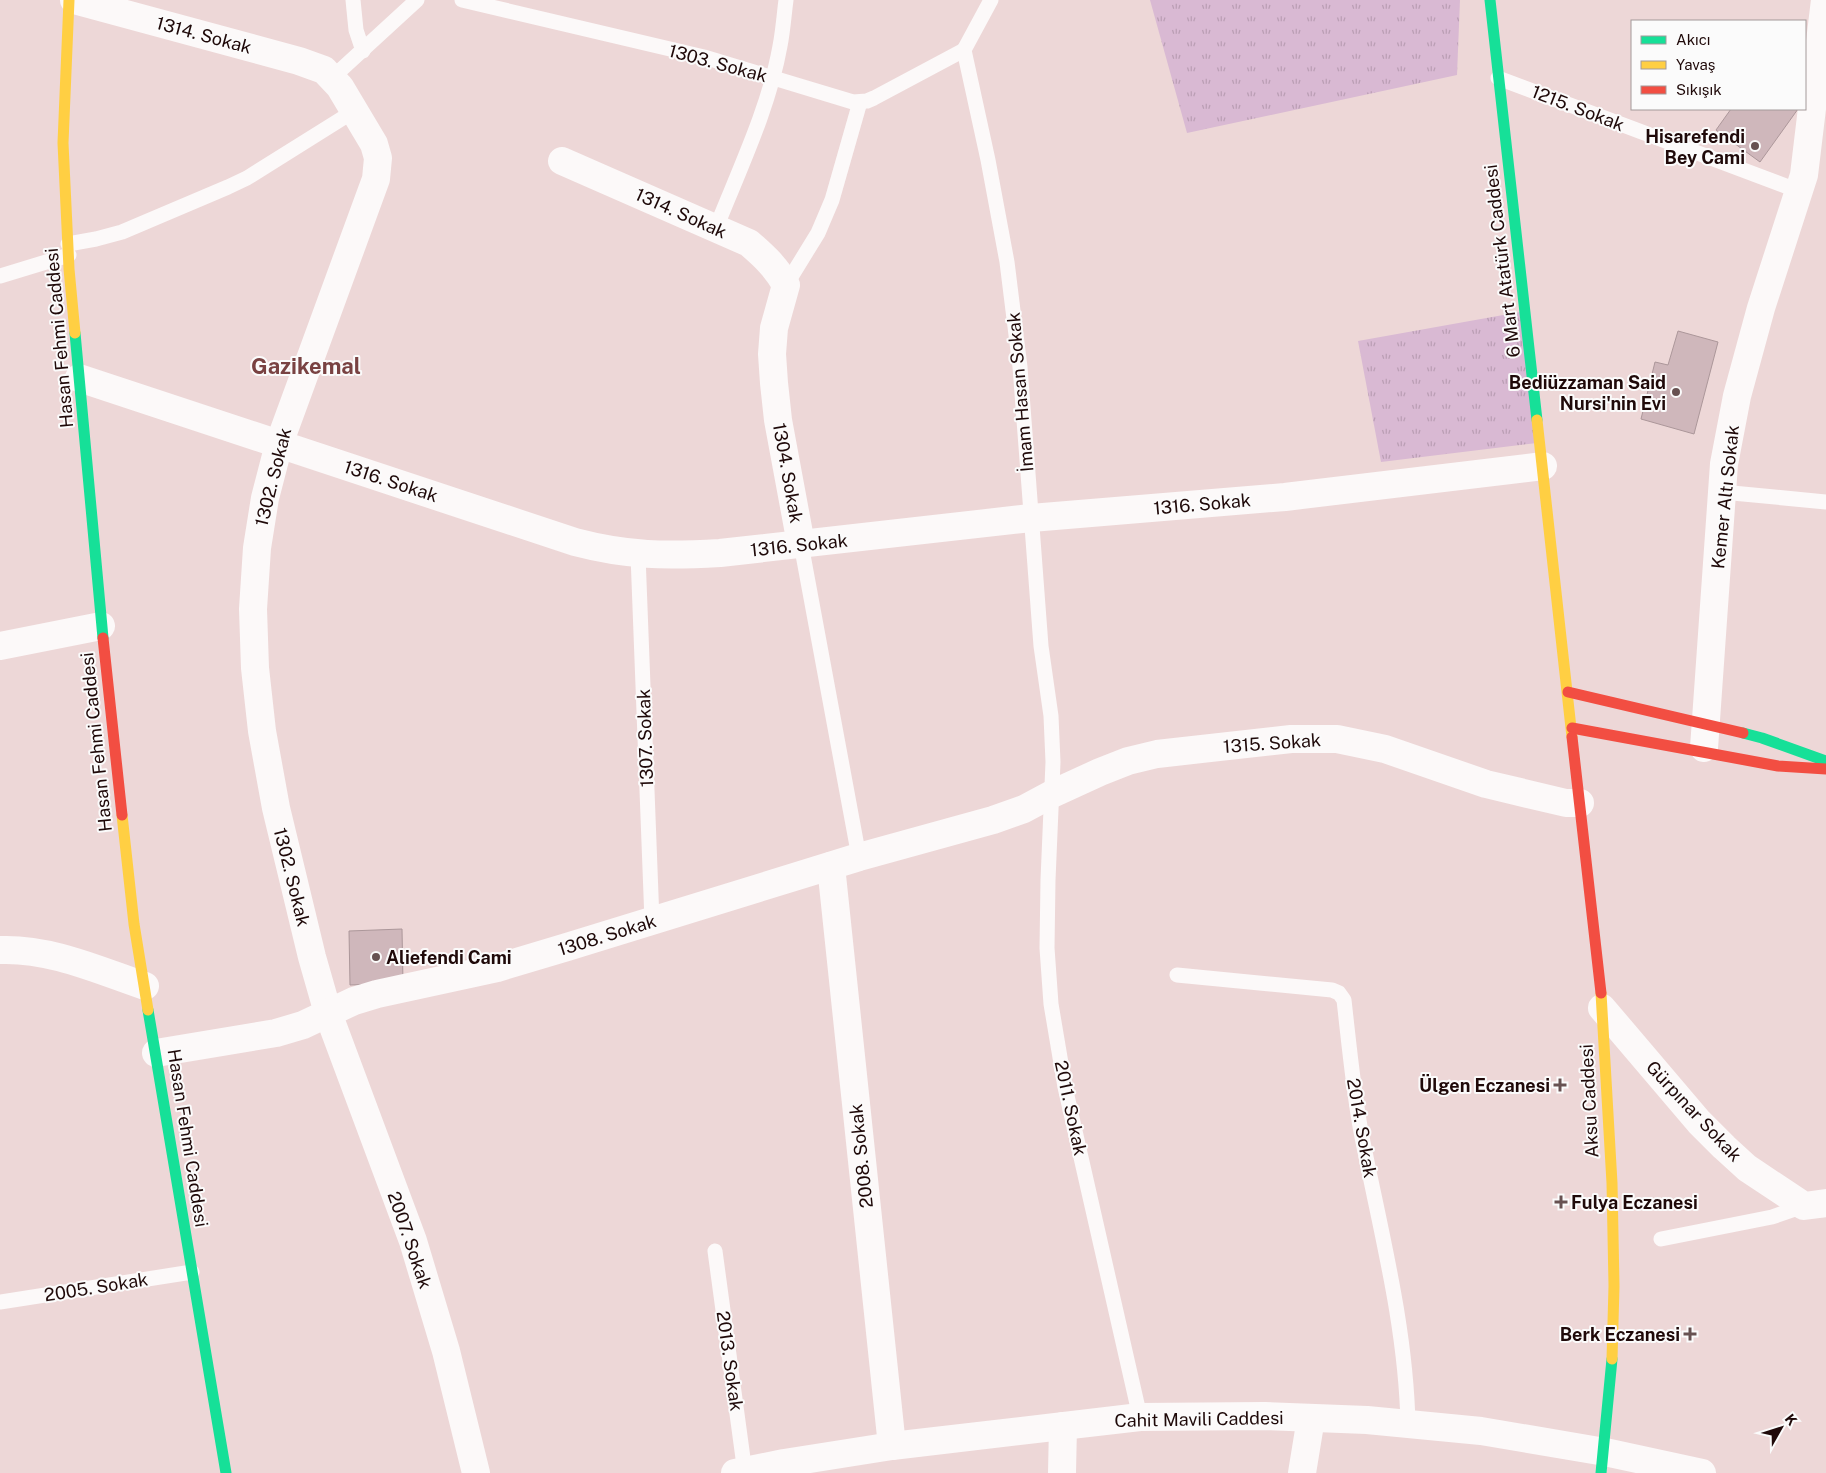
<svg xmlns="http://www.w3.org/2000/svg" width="1826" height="1473" viewBox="0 0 1826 1473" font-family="'Public Sans',sans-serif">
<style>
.grass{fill:url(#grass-tufts)}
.building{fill:#cfb7bb;stroke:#ac979a}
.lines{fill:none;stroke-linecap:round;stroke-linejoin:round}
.lane{stroke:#fcf9f9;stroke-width:15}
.street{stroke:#fcf9f9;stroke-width:28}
.fast{stroke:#16e098;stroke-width:11}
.slow{stroke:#ffcf43;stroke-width:11}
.jam{stroke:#f24e42;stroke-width:11}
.poi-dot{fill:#675151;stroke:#fbfbfb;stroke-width:2}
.labels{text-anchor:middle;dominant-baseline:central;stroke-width:4;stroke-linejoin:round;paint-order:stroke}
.street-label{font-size:18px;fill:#1f0909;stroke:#fbfbfb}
.poi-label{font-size:18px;font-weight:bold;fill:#1f0909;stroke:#fbfbfb;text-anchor:end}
.district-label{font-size:22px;font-weight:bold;fill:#794242;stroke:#fbfbfb}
</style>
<defs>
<pattern id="grass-tufts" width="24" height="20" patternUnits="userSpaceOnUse" patternTransform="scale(1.25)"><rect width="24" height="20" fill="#d9b9d3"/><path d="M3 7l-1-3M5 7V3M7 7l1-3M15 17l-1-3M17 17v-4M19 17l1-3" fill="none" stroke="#ba9eb4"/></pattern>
</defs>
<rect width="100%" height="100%" fill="#edd7d7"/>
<!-- grass -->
<g class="grass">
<polygon points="1150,0 1460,0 1457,75 1187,133"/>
<polygon points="1520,312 1537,443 1381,462 1358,341"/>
</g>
<!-- building -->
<g class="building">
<polygon points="1731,109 1798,109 1760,162 1716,130"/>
<polygon points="1678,331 1718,342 1694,434 1641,419 1655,362 1668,365"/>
<polygon points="402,929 403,983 350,985 349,931"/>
</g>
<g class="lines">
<!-- lane -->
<g class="lane">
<polyline points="353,0 356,30 363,51"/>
<polyline points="462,0 704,57 853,102 867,101 874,98 964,50"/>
<polyline points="991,0 964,50 988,160 1007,262 1020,367 1041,646 1051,716 1053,762 1048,880 1047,948 1051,1004 1065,1087 1140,1417"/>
<polyline points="332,78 417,0"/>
<polyline points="1498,78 1799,191"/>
<path d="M716,228C739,170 769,108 780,46C783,31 784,15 786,0"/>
<polyline points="68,244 96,239 122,232 228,187 247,178 354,111"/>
<polyline points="0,276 69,255"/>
<polyline points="786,285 818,233 832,200 860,102"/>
<polyline points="1722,492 1826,502"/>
<polyline points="801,544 859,857"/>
<polyline points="638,555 652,921"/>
<path d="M1177,975L1332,990L1339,993L1344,1000C1349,1044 1353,1088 1361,1132C1380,1229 1406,1325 1408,1425"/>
<polyline points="1661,1239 1772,1217 1804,1206"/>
<polyline points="715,1251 745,1473"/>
<polyline points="0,1302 192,1272"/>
</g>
<!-- street -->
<g class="street">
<polyline points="74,0 299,61 324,70 340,87 374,144 378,158 376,179 279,444 265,498 257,548 253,609 255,668 262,731 276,808 312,957 328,1013 413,1241 446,1351 476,1473"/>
<path d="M562,161L749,243C764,256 776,267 786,285L774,328L772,354L774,383L778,420L801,544"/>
<path d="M79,378L575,542C628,556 666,556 720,553L1031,518L1285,497L1543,466"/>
<polyline points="0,646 101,626"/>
<polyline points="1704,748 1724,464 1737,396 1761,308 1804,175 1825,0"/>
<polyline points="831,866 892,1446"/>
<path d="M0,950C50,948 98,970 145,986"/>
<polyline points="1602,1008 1699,1122 1724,1147 1747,1168 1804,1206 1826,1203"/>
<polyline points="156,1053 276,1033 303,1025 354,1001 377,994 497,968 567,947 859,857 993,820 1024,809 1052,794 1100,772 1128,761 1157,754 1291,739 1337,739 1385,749 1486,784 1566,803 1580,803"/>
<polyline points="735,1473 784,1463 892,1446 1140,1417 1265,1416 1367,1420 1481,1431 1605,1452 1702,1473"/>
<polyline points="1062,1473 1063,1426"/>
<polyline points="1302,1473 1311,1418"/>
</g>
<!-- fast -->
<g class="fast">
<polyline points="1490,0 1537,420"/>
<polyline points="75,333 103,638"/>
<polyline points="1743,733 1762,738 1826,761"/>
<polyline points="148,1010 226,1473"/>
<polyline points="1601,1473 1612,1359"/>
</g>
<!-- slow -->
<g class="slow">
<polyline points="69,0 63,143 69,269 75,333"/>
<polyline points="1537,420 1572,737"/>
<polyline points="122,815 134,924 148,1010"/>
<polyline points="1601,993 1612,1183 1614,1286 1612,1359"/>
</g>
<!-- jam -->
<g class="jam">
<polyline points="103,638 122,815"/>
<polyline points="1568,692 1743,733"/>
<polyline points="1572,728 1778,766 1826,769"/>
<polyline points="1572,737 1601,993"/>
</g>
</g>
<!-- markers -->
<g class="poi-dot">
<circle cx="1755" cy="146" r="5"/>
<circle cx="1676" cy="392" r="5"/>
<circle cx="376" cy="957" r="5"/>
<path d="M1557.5 1077.5h5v5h5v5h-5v5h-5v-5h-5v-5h5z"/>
<path d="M1558.5 1194.5h5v5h5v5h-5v5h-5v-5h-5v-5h5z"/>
<path d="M1687.5 1326.5h5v5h5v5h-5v5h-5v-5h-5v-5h5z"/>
</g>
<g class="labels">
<!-- street labels -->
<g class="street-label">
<text transform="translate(204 35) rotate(15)">1314. Sokak</text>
<text transform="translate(718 63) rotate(15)">1303. Sokak</text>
<text transform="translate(1578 108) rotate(21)">1215. Sokak</text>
<text transform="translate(681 213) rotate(24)">1314. Sokak</text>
<text transform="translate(1502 261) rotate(-97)">6 Mart Atatürk Caddesi</text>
<text transform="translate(59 338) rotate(-95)">Hasan Fehmi Caddesi</text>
<text transform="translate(1020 392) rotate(-95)">İmam Hasan Sokak</text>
<text transform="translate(788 473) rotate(80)">1304. Sokak</text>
<text transform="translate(273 477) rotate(-76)">1302. Sokak</text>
<text transform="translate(391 481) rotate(18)">1316. Sokak</text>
<text transform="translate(1725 497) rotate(-84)">Kemer Altı Sokak</text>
<text transform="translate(1202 504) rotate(-5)">1316. Sokak</text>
<text transform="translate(799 545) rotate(-6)">1316. Sokak</text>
<text transform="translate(645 738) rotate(-92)">1307. Sokak</text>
<text transform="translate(96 742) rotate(-96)">Hasan Fehmi Caddesi</text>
<text transform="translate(1272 743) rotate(-4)">1315. Sokak</text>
<text transform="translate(292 877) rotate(76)">1302. Sokak</text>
<text transform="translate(607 935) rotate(-17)">1308. Sokak</text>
<text transform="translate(1589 1101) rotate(-93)">Aksu Caddesi</text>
<text transform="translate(1071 1108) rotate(78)">2011. Sokak</text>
<text transform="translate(1694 1111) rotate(47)">Gürpınar Sokak</text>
<text transform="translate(1362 1128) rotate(80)">2014. Sokak</text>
<text transform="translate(188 1138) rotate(81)">Hasan Fehmi Caddesi</text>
<text transform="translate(861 1156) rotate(-96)">2008. Sokak</text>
<text transform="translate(410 1240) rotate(71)">2007. Sokak</text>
<text transform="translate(96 1287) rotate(-9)">2005. Sokak</text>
<text transform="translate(730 1361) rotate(82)">2013. Sokak</text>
<text transform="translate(1199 1419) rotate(-1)">Cahit Mavili Caddesi</text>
</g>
<!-- poi labels -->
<g class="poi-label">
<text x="1745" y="136">Hisarefendi<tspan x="1745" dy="21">Bey Cami</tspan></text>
<text x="1666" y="382">Bediüzzaman Said<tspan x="1666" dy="21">Nursi'nin Evi</tspan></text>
<text x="386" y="957" text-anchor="start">Aliefendi Cami</text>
<text x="1550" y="1085">Ülgen Eczanesi</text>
<text x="1571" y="1202" text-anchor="start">Fulya Eczanesi</text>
<text x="1680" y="1334">Berk Eczanesi</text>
</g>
<!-- district labels -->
<g class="district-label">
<text x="306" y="366">Gazikemal</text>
</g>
</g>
<!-- legend -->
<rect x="1631" y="20" width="175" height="90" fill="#fbfbfb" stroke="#a39a9a"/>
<rect x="1641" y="36" width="25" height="8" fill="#16e098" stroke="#a39a9a"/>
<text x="1676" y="45" font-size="15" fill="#1f0909">Akıcı</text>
<rect x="1641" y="61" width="25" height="8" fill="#ffcf43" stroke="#a39a9a"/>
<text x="1676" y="70" font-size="15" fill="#1f0909">Yavaş</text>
<rect x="1641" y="86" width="25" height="8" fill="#f24e42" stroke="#a39a9a"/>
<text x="1676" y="95" font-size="15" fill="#1f0909">Sıkışık</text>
<!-- north arrow -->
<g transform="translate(1781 1428) rotate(51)" stroke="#fbfbfb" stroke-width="4" paint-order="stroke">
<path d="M0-4L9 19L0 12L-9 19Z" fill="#1f0909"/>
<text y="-8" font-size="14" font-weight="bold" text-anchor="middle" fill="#1f0909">K</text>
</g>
</svg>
